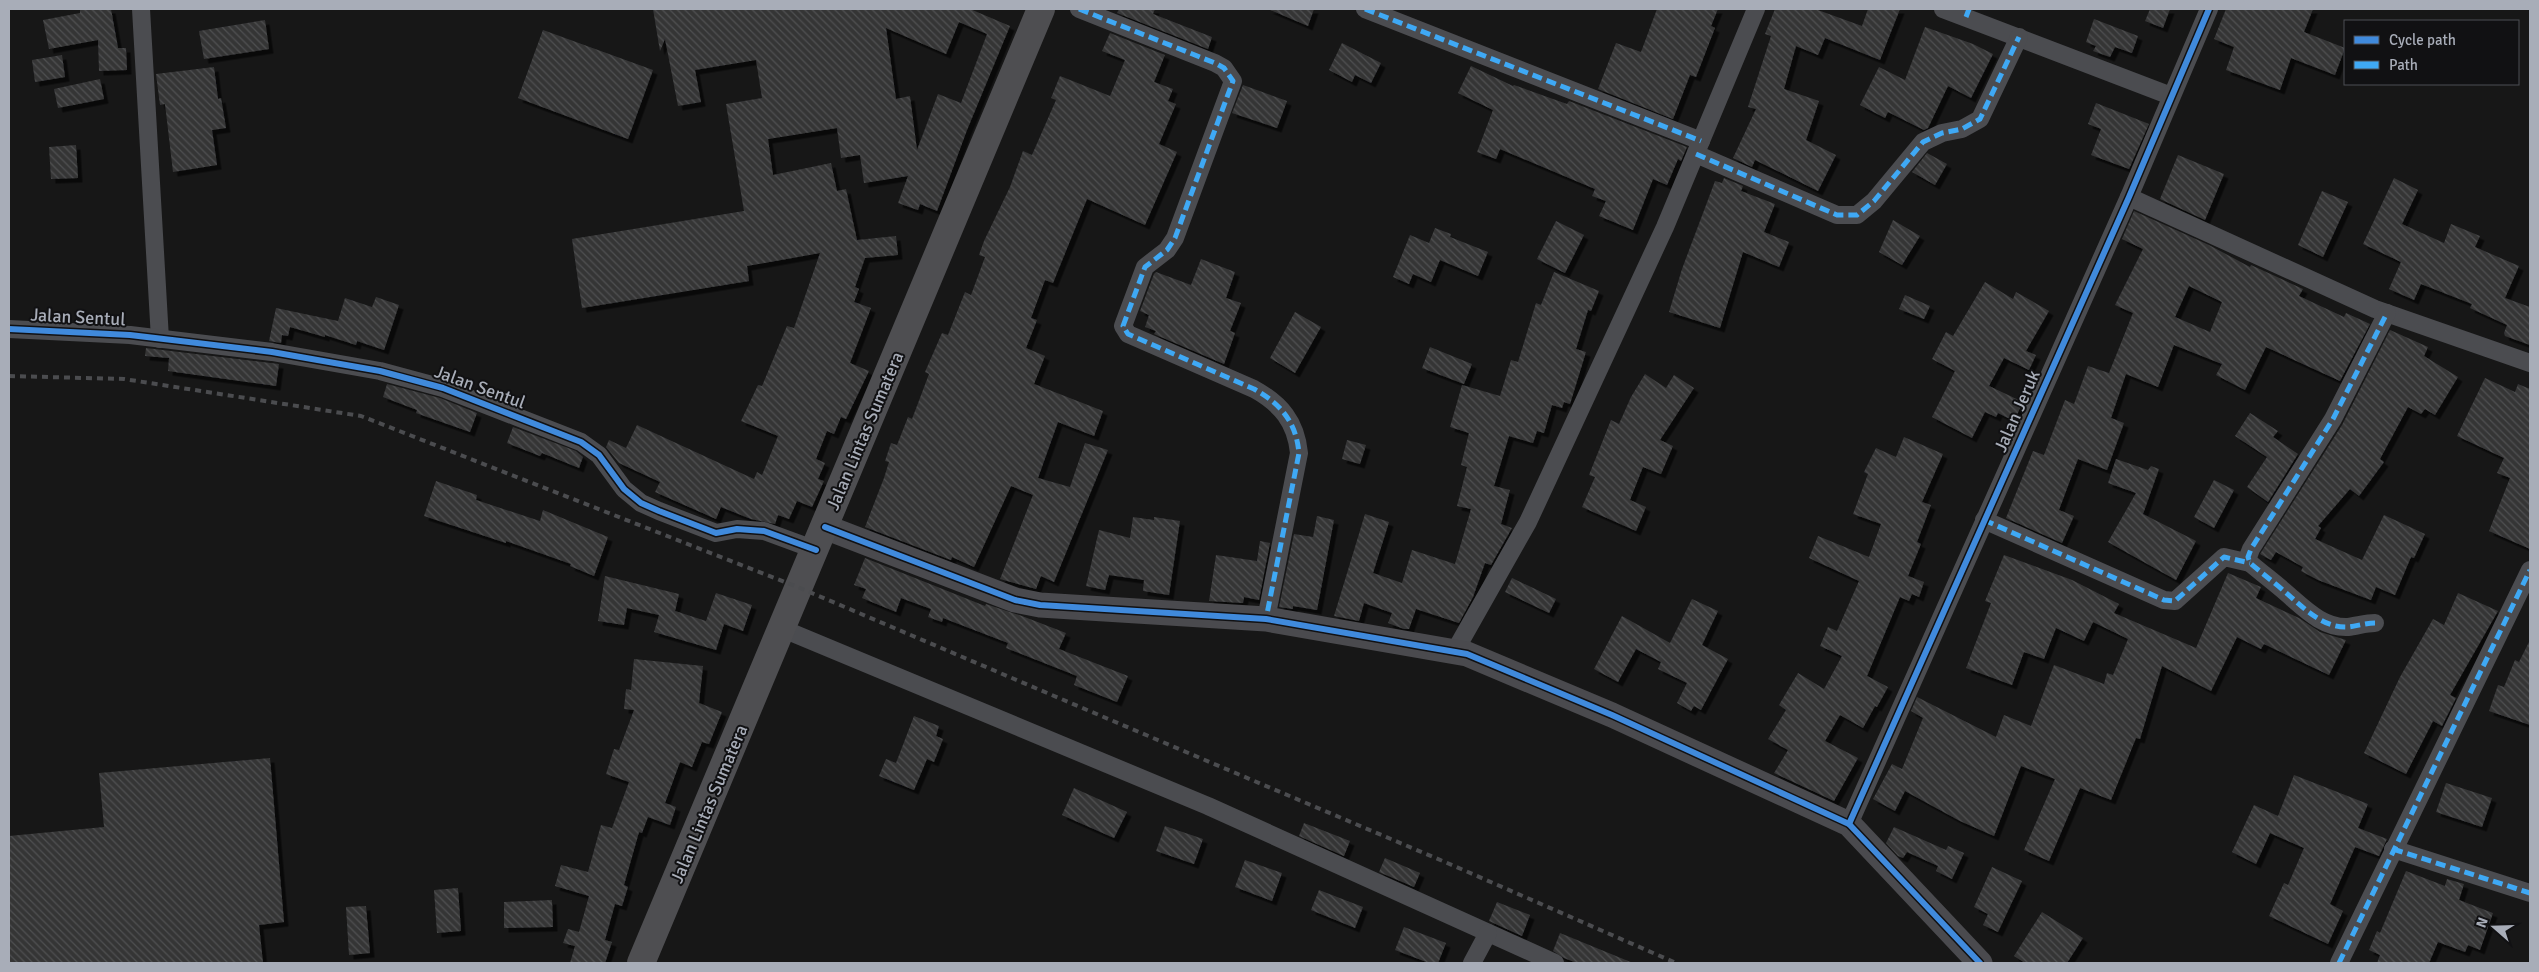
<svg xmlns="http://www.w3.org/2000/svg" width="2539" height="972" viewBox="0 0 2539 972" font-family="Signika,sans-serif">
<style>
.building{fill:url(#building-back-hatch);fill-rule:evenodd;filter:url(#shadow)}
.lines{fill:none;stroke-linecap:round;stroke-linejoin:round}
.street{stroke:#4b4c50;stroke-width:18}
.secondary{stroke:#4a4a4e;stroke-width:25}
.highway{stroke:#4e4e51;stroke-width:28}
.rail{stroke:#4b4c4f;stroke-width:4;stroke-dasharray:6 5;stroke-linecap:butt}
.quiet{stroke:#3fa9f5;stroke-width:5;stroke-dasharray:10 5;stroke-linecap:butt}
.cycleway-casing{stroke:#111113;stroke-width:9}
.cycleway{stroke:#408adc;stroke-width:6}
.labels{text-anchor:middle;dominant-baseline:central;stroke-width:4;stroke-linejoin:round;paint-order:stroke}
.street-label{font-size:18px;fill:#a8adb8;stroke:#111113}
</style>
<defs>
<pattern id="building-back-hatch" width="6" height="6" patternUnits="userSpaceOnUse" patternTransform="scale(1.25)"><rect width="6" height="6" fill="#353536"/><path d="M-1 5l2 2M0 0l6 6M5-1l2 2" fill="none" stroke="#4f5051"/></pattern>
<filter id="shadow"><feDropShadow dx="4.5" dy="4.5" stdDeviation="0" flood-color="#0009"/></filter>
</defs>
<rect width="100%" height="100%" fill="#171717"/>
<!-- building -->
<g class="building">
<polygon points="80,9 111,9 118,48 126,48 127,70 99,71 98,40 49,49 43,20 80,13"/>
<path d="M653,9H970L1010,26L967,130L937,211L920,204L918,210L898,203L908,176L864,183L860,155L841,158L837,128L768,139L773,175L831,163L837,191L846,189L857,240L896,236L898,255L865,258L855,287L859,289L854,302L871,308L850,363L869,371L846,419L841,417L834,434L827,431L816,459L825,463L818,479L824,481L812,507L797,501L789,519L778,515L775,524L751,519L721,507L716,519L655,492L660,482L619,463L606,447L609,440L626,448L637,425L754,479L757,472L762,475L778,436L741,421L758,385L762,386L787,326L794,328L820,253L747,266L749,281L582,308L572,239L744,211L726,104L762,98L756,60L695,70L701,102L678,106L665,39L660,51ZM959,22L987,34L961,103L938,94L917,150L910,96L896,99L886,28L946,54Z"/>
<polygon points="1119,9 1155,9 1153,14 1212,37 1208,49 1117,13"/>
<polygon points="1268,9 1314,9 1308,26"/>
<polygon points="1657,9 1718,9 1711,26 1715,28 1696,77 1690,75 1673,119 1598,89 1616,43 1641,52"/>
<polygon points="1775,9 1815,9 1862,26 1868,9 1900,9 1880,60 1825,38 1818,55 1796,46 1784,89 1819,101 1806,140 1836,155 1818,191 1755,160 1752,167 1733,158 1756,109 1748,107 1771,36 1765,34"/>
<polygon points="2150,9 2170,9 2163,28 2145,21"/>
<polygon points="2226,9 2313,9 2304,32 2345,48 2335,75 2291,58 2280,90 2226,70 2234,47 2214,39"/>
<polygon points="2094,19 2138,36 2132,53 2115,47 2110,57 2093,51 2096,46 2086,42"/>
<polygon points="265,20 269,49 204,59 199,31"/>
<polygon points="1925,27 1973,44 1993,54 1971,98 1948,86 1928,128 1924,130 1888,112 1885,118 1860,105 1879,67 1905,80"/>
<polygon points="543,30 653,70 628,139 518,98"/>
<polygon points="1110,33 1165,55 1154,82 1173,89 1168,101 1176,104 1159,144 1177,152 1145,225 1087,199 1053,283 1045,280 1031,318 1037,320 1026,348 1045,356 1034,384 1103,411 1094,436 1058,422 1038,478 1070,487 1085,443 1108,450 1054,582 1041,576 1036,589 1000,579 1033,495 1011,486 974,567 952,557 951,560 865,527 884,478 889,462 885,461 891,443 897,445 908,417 912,419 929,374 925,372 942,333 948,335 965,292 971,295 985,257 979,255 984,241 1010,187 1023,151 1032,155 1056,100 1051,98 1060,76 1110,96 1125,60 1102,51"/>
<polygon points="1342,43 1381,63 1371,83 1355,75 1352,82 1329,70"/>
<polygon points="62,55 65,77 35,82 32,60"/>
<polygon points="1471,66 1513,86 1514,85 1567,104 1569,101 1687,147 1681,161 1678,159 1667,185 1653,179 1633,230 1599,216 1606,201 1592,196 1595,189 1500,149 1496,159 1477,152 1493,110 1458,93"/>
<polygon points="214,67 218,99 221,98 226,128 212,130 217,165 173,172 165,104 160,105 156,74"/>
<polygon points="100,79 104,99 58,108 54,89"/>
<polygon points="1243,85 1287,101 1277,128 1232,113"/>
<polygon points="2096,103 2149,124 2129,169 2091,155 2101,129 2088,124"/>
<polygon points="76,145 78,178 51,179 49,147"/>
<polygon points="1927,153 1947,164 1935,185 1912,172"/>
<polygon points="2178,155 2224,174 2205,220 2160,199"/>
<polygon points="1724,178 1743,186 1741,191 1775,204 1764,232 1789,242 1779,267 1743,252 1720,328 1669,312 1682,269 1715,181 1722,183"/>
<polygon points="2394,178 2418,190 2402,224 2444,243 2451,224 2480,236 2475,247 2519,266 2505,298 2530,307 2530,345 2505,336 2504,333 2507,325 2470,308 2472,304 2421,284 2414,300 2389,289 2401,262 2363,244"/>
<polygon points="2322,191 2348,202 2323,257 2298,245"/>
<path d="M2134,211L2209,245L2250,267L2251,265L2303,289L2299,296L2344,317L2346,313L2370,324L2340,381L2266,347L2245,390L2216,375L2222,364L2174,345L2158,387L2126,374L2111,418L2124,423L2107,470L2078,459L2059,510L2074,516L2062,543L2006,518L2033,451L2044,455L2065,400L2074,404L2088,366L2109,373L2133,313L2115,305L2143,249L2122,239ZM2189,286L2222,302L2210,332L2175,317Z"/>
<polygon points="1893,220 1920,236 1902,265 1879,252"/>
<polygon points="1556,221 1584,235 1565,273 1537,259"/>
<polygon points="1435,228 1451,234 1450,237 1488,252 1478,276 1440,260 1431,282 1413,274 1409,284 1393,277 1410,235 1429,243"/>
<polygon points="1201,259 1235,272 1226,298 1241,303 1230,331 1235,333 1224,364 1154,334 1156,331 1145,327 1149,315 1140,311 1154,274 1156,272 1191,285"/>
<polygon points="1554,272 1599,291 1591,311 1588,310 1576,349 1586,352 1570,404 1564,402 1562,408 1552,405 1544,433 1537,431 1533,443 1509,436 1494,486 1510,490 1501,524 1512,528 1491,565 1485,563 1473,597 1459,623 1416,609 1409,629 1404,629 1388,623 1392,613 1364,603 1359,621 1334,616 1365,514 1389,522 1373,573 1402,583 1412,550 1455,564 1471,509 1457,506 1467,467 1461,465 1469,433 1450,427 1462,385 1500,396 1511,360 1518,362 1536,303 1541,305"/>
<polygon points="1985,282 2013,299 2016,292 2049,311 2026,351 2036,355 2029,370 2004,358 1989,386 2023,402 2014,421 1998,413 1996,417 1985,412 1972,438 1932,417 1955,371 1932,359 1946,332 1953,336"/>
<polygon points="1905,295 1930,306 1924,319 1899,309"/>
<polygon points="376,297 399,305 384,350 357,341 356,345 325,335 325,337 290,327 288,336 282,335 281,343 269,341 276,308 338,321 345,298 372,307"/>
<polygon points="1295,312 1321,327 1295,373 1270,358"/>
<polygon points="2390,330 2428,347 2424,356 2458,377 2435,415 2425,409 2421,414 2408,407 2380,459 2384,462 2359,496 2350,489 2318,526 2321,528 2315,539 2362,560 2384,515 2425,534 2414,558 2411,557 2395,595 2376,587 2371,600 2318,580 2301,571 2303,567 2276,552 2271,560 2260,554 2342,425"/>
<polygon points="1430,347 1472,364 1464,384 1422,368"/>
<polygon points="146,348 279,364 276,386 168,371 169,358 145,356"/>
<polygon points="1645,374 1666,388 1674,375 1694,388 1660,440 1673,446 1661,474 1643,467 1630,500 1646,507 1636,531 1582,507 1595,477 1589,475 1611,420 1619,424 1631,397"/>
<polygon points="2485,378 2515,392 2518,384 2530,389 2530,549 2489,531 2510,478 2497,473 2504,458 2457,436"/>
<polygon points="387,384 440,398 477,413 470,432 416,413 417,410 383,397"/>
<polygon points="2250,413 2278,431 2273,437 2298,454 2268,502 2247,487 2267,457 2235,436"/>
<polygon points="513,427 576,451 583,457 579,468 542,453 540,456 507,443"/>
<polygon points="1904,437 1943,454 1922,502 1931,505 1917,542 1921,544 1908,576 1924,582 1919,597 1912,594 1909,601 1900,597 1867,676 1888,687 1877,707 1875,706 1863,728 1840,715 1825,741 1858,758 1834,801 1774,773 1788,750 1768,739 1786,710 1779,705 1798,673 1824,689 1842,656 1820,646 1828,627 1837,631 1859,581 1809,558 1818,536 1869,557 1881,524 1853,514 1868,474 1864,472 1876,448 1896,457"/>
<polygon points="1347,440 1366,445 1360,464 1342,459"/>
<polygon points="2116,459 2148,470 2151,466 2159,469 2143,514 2196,541 2176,580 2108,542 2136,493 2108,483"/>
<polygon points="2214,480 2234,490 2214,528 2194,517"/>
<polygon points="436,481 477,495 476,500 540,521 543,510 608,537 594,576 570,566 571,564 506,541 506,543 424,516"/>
<polygon points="1317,516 1334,520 1317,610 1293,606 1293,609 1279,607 1294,534 1313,537"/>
<polygon points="1133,517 1154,520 1154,517 1180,521 1169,595 1143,591 1144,580 1109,575 1105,590 1086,586 1099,530 1130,538"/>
<polygon points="1260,541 1270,543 1259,600 1244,597 1243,603 1209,601 1216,555 1257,561"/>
<polygon points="2004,555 2072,580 2119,604 2114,613 2196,648 2228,573 2261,587 2256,598 2299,618 2320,632 2346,640 2329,675 2264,644 2261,649 2237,637 2211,691 2162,666 2140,739 2136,738 2111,800 2080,788 2049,861 2024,850 2055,779 2021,766 1994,836 1960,821 1905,791 1895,811 1873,799 1892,764 1902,769 1923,718 1911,711 1917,697 1996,737 2004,715 2031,726 2054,665 2104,684 2107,673 2113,675 2128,639 2093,622 2084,641 2056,628 2044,659 2024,652 2012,685 1966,668 1991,603 1985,601"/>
<polygon points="865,558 985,606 986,604 1022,616 1066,633 1059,649 1128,676 1117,702 1074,685 1077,676 1006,648 1008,643 943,618 942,622 928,617 931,609 901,598 896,612 862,598 866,589 854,585"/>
<polygon points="605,576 679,594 675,611 706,621 716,593 752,605 743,631 724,624 716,650 654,632 659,615 627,608 624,625 598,621"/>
<polygon points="1512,578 1556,599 1549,613 1505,592"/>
<polygon points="2458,593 2498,611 2450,695 2456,698 2442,726 2433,721 2406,774 2364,753 2400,677 2433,619 2444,625"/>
<polygon points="1692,599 1718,611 1702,645 1728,659 1701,710 1694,706 1691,711 1677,703 1687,683 1658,669 1661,662 1636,649 1618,682 1594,669 1622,616 1670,643"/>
<polygon points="2530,640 2530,725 2489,711 2498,685 2504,687 2515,660 2519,662"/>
<polygon points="634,659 703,666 699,703 722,712 709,744 702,742 692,767 680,762 665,803 676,807 670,825 648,817 642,833 639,832 624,885 628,887 622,906 615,904 605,940 612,942 605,963 570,963 575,946 563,943 568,929 579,932 589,896 555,886 561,865 588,872 601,825 612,828 629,782 606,774 614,749 619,750 634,710 624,709 626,689 631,690"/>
<polygon points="914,716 939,726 936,736 943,739 934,762 927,759 914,790 879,776 886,759 896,763"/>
<polygon points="270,758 284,922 259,925 263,963 9,963 9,836 104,827 99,773"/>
<polygon points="2294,775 2368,804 2358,828 2387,839 2379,856 2355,847 2330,904 2343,911 2328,944 2269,916 2284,883 2288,885 2304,848 2270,833 2256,864 2232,852 2254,805 2278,816"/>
<polygon points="2446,783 2492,798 2482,827 2436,812"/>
<polygon points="1074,788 1127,812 1114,838 1062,815"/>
<polygon points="1304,823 1350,841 1344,856 1299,836"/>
<polygon points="1165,826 1203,839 1194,864 1156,851"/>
<polygon points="1894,827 1946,850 1948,846 1964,853 1952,879 1936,871 1938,866 1907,852 1903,858 1898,856 1886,843"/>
<polygon points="1385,858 1420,873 1414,887 1379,872"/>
<polygon points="1245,860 1282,873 1272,901 1235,887"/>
<polygon points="1992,867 2022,881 1998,932 1983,925 1988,914 1974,907"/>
<polygon points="2406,871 2445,886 2447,879 2464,884 2459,900 2493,913 2480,950 2468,945 2465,952 2438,942 2429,963 2377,963 2380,955 2369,950 2377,931 2380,933"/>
<polygon points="458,888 461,931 437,933 434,890"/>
<polygon points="1319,890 1363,907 1355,928 1311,910"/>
<polygon points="552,900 553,927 504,928 504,902"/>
<polygon points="1497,902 1530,915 1522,936 1489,921"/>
<polygon points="366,906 370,953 349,955 346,907"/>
<polygon points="2042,912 2083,938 2067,963 2025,963 2014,956"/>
<polygon points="1404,927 1446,943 1438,963 1429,963 1395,950"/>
<polygon points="1560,933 1633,963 1577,963 1564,958 1553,951"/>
</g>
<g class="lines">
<!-- street -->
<g class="street">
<polyline points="141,9 160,339"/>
<path d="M1079,9L1215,63L1224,68L1233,81L1175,238L1167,250L1145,267L1123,326L1128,334L1254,389C1281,404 1296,422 1299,453L1266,619"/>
<polyline points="1365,9 1701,141"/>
<polyline points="1943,9 2171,96"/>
<polyline points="1696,154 1837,215 1857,215 1874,201 1923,142 1942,133 1962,129 1980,119 2019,37"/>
<polyline points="2129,197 2375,309 2530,363"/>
<polyline points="9,329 130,335 272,352 380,371 443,388 581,442 599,455 624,489 641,503 659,511 716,533 737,529 764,531 816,550"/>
<polyline points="1984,520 2164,600 2175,601 2224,557 2250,563"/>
<path d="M2375,623C2366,623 2357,626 2348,627C2325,628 2308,612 2292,598C2279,586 2264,575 2250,563L2248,557L2251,549L2333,419L2387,313"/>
<polyline points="783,629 1208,806 1555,963"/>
<polyline points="1455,651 1528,522 1665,227 1756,9"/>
<polyline points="1849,824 2129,197 2209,9"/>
<polyline points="2393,849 2530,893"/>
<polyline points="1472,963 1488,933"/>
<polyline points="2339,963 2530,570"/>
</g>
<!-- secondary -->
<polyline class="secondary" points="825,527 1015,600 1040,605 1266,619 1467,654 1612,715 1849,824 1980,963"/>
<!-- highway -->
<polyline class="highway" points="641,963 1041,9"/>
<!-- rail -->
<polyline class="rail" points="9,376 124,379 361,416 800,588 1445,862 1676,963"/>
<!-- quiet -->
<g class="quiet">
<path d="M1079,9L1215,63L1224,68L1233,81L1175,238L1167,250L1145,267L1123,326L1128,334L1254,389C1281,404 1296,422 1299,453L1266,619"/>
<polyline points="1365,9 1701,141"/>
<polyline points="1966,17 1969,9"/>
<polyline points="1696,154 1837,215 1857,215 1874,201 1923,142 1942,133 1962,129 1980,119 2019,37"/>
<polyline points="1984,520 2164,600 2175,601 2224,557 2250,563"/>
<path d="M2375,623C2366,623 2357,626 2348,627C2325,628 2308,612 2292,598C2279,586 2264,575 2250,563L2248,557L2251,549L2333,419L2387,313"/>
<polyline points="2393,849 2530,893"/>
<polyline points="2339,963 2530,570"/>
</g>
<defs>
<g id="cycleway">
<polyline points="9,329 130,335 272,352 380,371 443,388 581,442 599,455 624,489 641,503 659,511 716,533 737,529 764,531 816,550"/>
<polyline points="825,527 1015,600 1040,605 1266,619 1467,654 1612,715 1849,824 1980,963"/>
<polyline points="1849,824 2129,197 2209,9"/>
</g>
</defs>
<!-- cycleway casing -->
<use href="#cycleway" class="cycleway-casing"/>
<!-- cycleway -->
<use href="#cycleway" class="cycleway"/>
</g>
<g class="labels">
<!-- street labels -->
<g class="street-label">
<text transform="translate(78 317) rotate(3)">Jalan Sentul</text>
<text transform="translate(480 387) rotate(20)">Jalan Sentul</text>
<text transform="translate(2017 411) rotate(-66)">Jalan Jeruk</text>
<text transform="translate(865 431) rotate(-67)">Jalan Lintas Sumatera</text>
<text transform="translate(709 804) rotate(-67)">Jalan Lintas Sumatera</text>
</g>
</g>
<!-- border -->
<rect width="2539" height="972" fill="none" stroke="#a8adb8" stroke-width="20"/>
<!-- legend -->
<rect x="2344" y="20" width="175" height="65" fill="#111113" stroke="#4d4f55"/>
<rect x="2354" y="36" width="25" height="8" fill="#408adc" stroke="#4d4f55"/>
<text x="2389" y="45" font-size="15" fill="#a8adb8">Cycle path</text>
<rect x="2354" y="61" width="25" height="8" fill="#3fa9f5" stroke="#4d4f55"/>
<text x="2389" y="70" font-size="15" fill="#a8adb8">Path</text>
<!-- north arrow -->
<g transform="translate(2494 927) rotate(290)" stroke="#111113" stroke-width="4" paint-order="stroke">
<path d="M0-4L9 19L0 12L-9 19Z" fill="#a8adb8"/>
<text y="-8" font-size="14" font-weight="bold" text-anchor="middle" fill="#a8adb8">N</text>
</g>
</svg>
